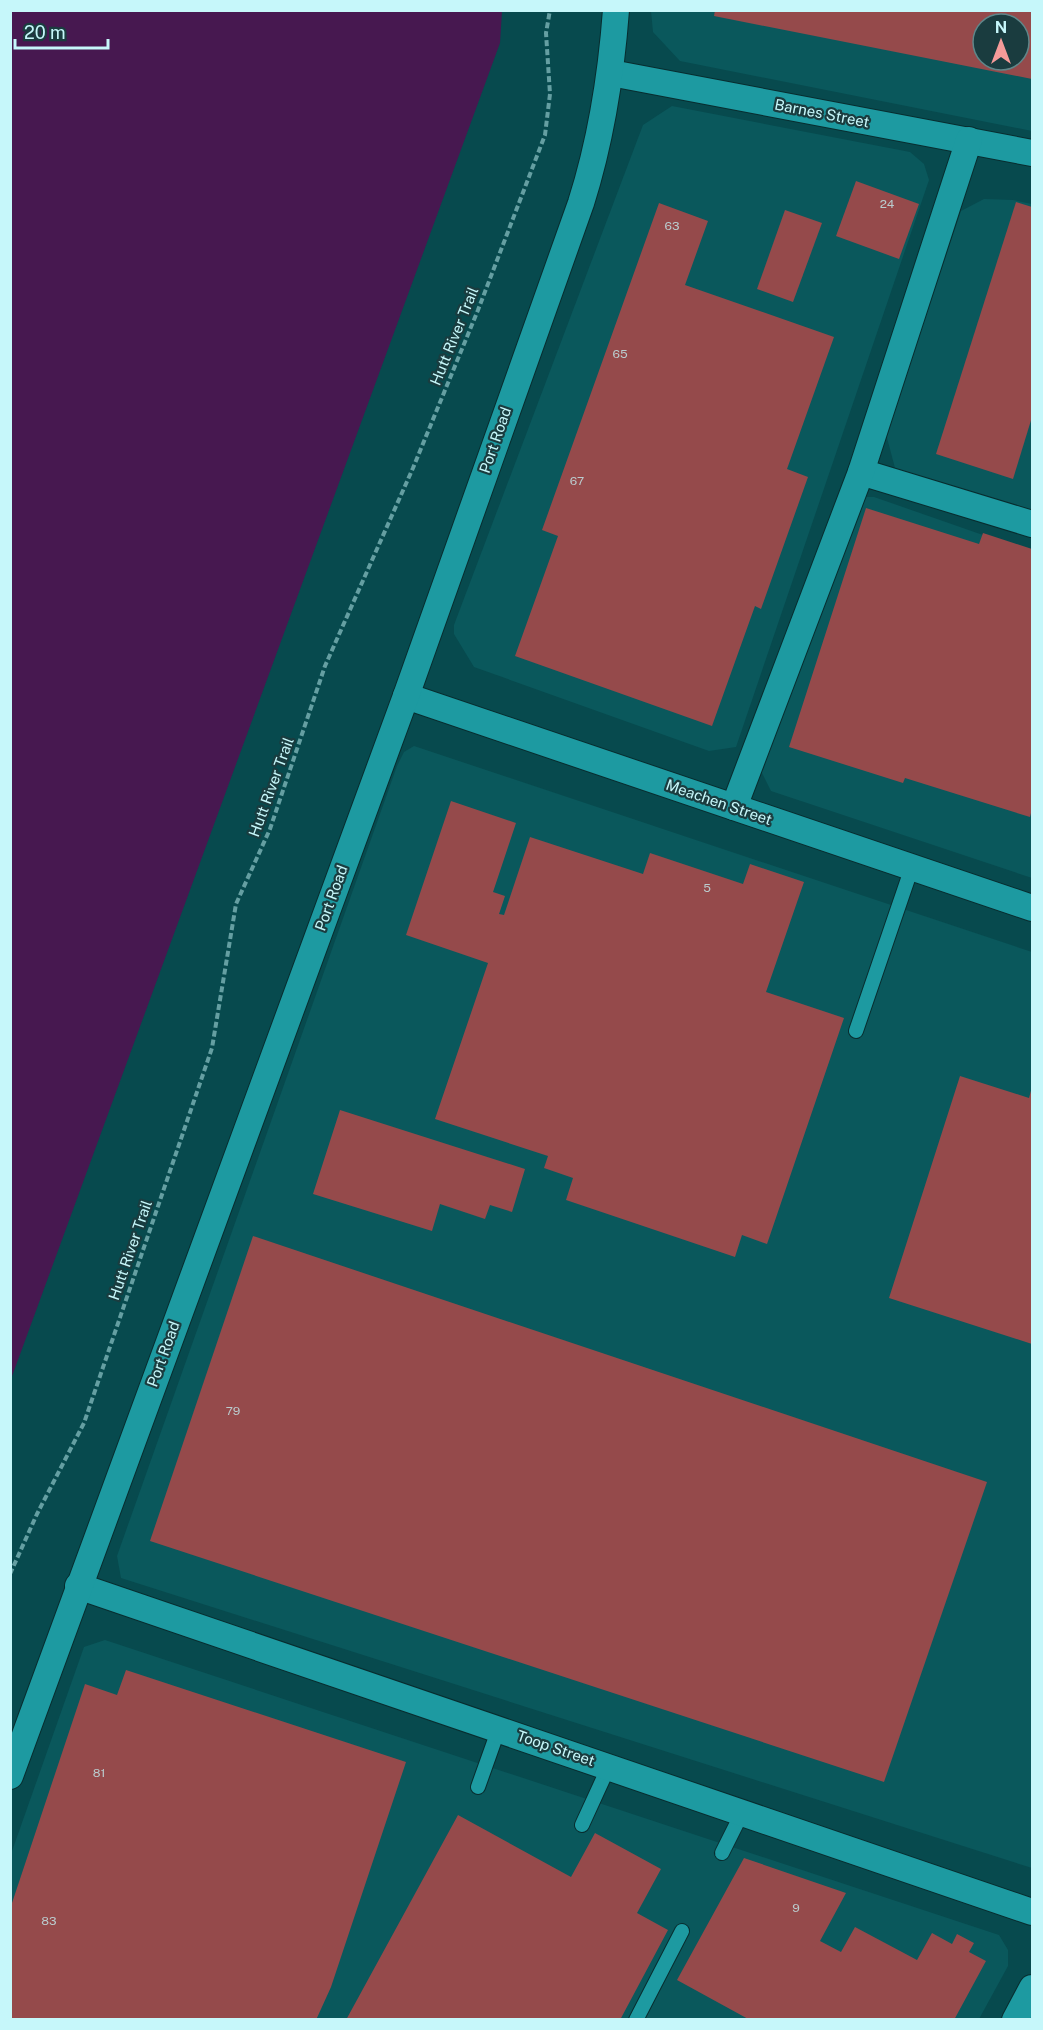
<svg xmlns="http://www.w3.org/2000/svg" width="1043" height="2030" viewBox="0 0 1043 2030" font-family="'Public Sans',sans-serif">
<style>
.built{fill:#0a585c;fill-rule:evenodd}
.water{fill:#471850}
.building{fill:#954a4b;fill-rule:evenodd}
.lines{fill:none;stroke-linecap:round;stroke-linejoin:round}
.service-casing{stroke:#082d2f;stroke-width:16}
.minor-casing{stroke:#082d2f;stroke-width:28}
.path{stroke:#659fa2;stroke-width:4;stroke-dasharray:6 3;stroke-linecap:butt}
.service{stroke:#1d9aa1;stroke-width:14}
.minor{stroke:#1d9aa1;stroke-width:26}
.labels{text-anchor:middle;dominant-baseline:central;stroke-width:4.5;stroke-linejoin:round;paint-order:stroke}
.number-label{font-size:12px;fill:#baccce}
.street-label{font-size:15px;fill:#c6f7fa;stroke:#1a3c3f}
</style>
<rect width="100%" height="100%" fill="#074a4e"/>
<!-- built -->
<g class="built">
<path d="M651,11H1032V131L680,61L653,32ZM983,24H1019V60H983Z"/>
<polygon points="672,106 910,152 924,164 929,180 736,747 709,751 474,667 454,634 454,625 643,125"/>
<polygon points="984,199 1013,200 1032,204 1032,513 895,468 886,434 961,211"/>
<polygon points="866,497 874,497 1032,552 1032,878 771,791 761,771 855,507"/>
<polygon points="414,746 1032,952 1032,1868 121,1578 117,1556 397,766 404,752"/>
<polygon points="105,1640 999,1935 1008,1950 1008,1966 979,2019 11,2020 11,1854 84,1647"/>
</g>
<!-- water -->
<polygon class="water" points="11,10 502,11 500,43 11,1379"/>
<!-- building -->
<g class="building">
<path d="M715,10H1032V79L714,16ZM983,24H1019V60H983Z"/>
<polygon points="856,181 919,204 899,259 836,236"/>
<polygon points="1016,202 1032,207 1032,417 1013,479 936,454"/>
<polygon points="659,203 708,221 685,285 834,337 787,469 808,477 761,609 755,606 712,726 515,656 558,536 542,530"/>
<polygon points="785,210 822,223 793,302 757,289"/>
<polygon points="866,508 979,544 983,533 1032,549 1032,809 1030,817 905,778 903,783 789,747"/>
<polygon points="451,801 516,823 493,892 505,896 499,914 504,915 530,837 643,874 650,853 743,884 750,864 804,882 766,992 844,1018 767,1244 742,1235 735,1257 566,1200 573,1178 544,1168 548,1156 435,1119 488,963 406,935"/>
<polygon points="960,1076 1029,1098 1032,1087 1032,1344 889,1298"/>
<polygon points="340,1110 525,1169 512,1212 490,1205 485,1219 440,1204 432,1231 313,1194"/>
<polygon points="253,1236 987,1482 884,1782 150,1541"/>
<polygon points="126,1670 406,1762 331,1987 316,2020 10,2020 10,1909 85,1684 117,1695"/>
<polygon points="458,1815 571,1877 595,1833 661,1869 637,1913 668,1930 620,2020 346,2020"/>
<polygon points="744,1858 846,1893 820,1941 841,1952 855,1927 917,1960 932,1933 952,1944 957,1934 974,1943 969,1952 986,1961 954,2020 750,2020 677,1980"/>
</g>
<g class="lines">
<defs>
<g id="service">
<polyline points="856,1031 912,867"/>
<polyline points="478,1787 499,1728"/>
<polyline points="582,1825 609,1766"/>
<polyline points="722,1853 743,1811"/>
<polyline points="636,2020 682,1931"/>
</g>
<g id="minor">
<polyline points="611,73 1032,153"/>
<polyline points="861,472 1032,524"/>
<polyline points="406,696 1032,908"/>
<polyline points="734,807 861,472 969,140"/>
<polyline points="78,1586 1032,1912"/>
<path d="M10,1776L406,696L581,203C601,140 611,77 616,10"/>
<polyline points="1015,2020 1032,1988"/>
</g>
</defs>
<!-- service casing -->
<use href="#service" class="service-casing"/>
<!-- minor casing -->
<use href="#minor" class="minor-casing"/>
<!-- path -->
<polyline class="path" points="10,1574 37,1514 84,1423 212,1048 236,904 270,829 325,666 413,468 478,310 545,135 550,94 546,33 550,10"/>
<!-- service -->
<use href="#service" class="service"/>
<!-- minor -->
<use href="#minor" class="minor"/>
</g>
<g class="labels">
<!-- number labels -->
<g class="number-label">
<text x="887" y="204">24</text>
<text x="672" y="226">63</text>
<text x="620" y="354">65</text>
<text x="577" y="481">67</text>
<text x="707" y="888">5</text>
<text x="233" y="1411">79</text>
<text x="99" y="1773">81</text>
<text x="796" y="1908">9</text>
<text x="49" y="1921">83</text>
</g>
<!-- street labels -->
<g class="street-label">
<text transform="translate(822 113) rotate(11)">Barnes Street</text>
<text transform="translate(454 336) rotate(-68)">Hutt River Trail</text>
<text transform="translate(495 440) rotate(-71)">Port Road</text>
<text transform="translate(271 787) rotate(-70)">Hutt River Trail</text>
<text transform="translate(719 802) rotate(19)">Meachen Street</text>
<text transform="translate(331 898) rotate(-70)">Port Road</text>
<text transform="translate(130 1250) rotate(-71)">Hutt River Trail</text>
<text transform="translate(163 1354) rotate(-70)">Port Road</text>
<text transform="translate(556 1748) rotate(19)">Toop Street</text>
</g>
</g>
<!-- border -->
<rect width="1043" height="2030" fill="none" stroke="#c6f7fa" stroke-width="24"/>
<!-- north arrow -->
<g transform="translate(1001 42)"><circle r="28" fill="#1a3c3f" stroke="#5f878a" stroke-width="1.5"/>
<path d="M0-4.5L10 22L0 15L-10 22Z" fill="#f59b99"/>
<text y="-9" font-size="16" font-weight="bold" text-anchor="middle" fill="#c6f7fa">N</text>
</g>
<!-- scale -->
<path d="M15 39v9h93v-9" fill="none" stroke="#c6f7fa" stroke-width="3"/>
<text x="24" y="39" font-size="18" fill="#c6f7fa" stroke="#1a3c3f" stroke-width="4.5" paint-order="stroke">20 m</text>
</svg>
